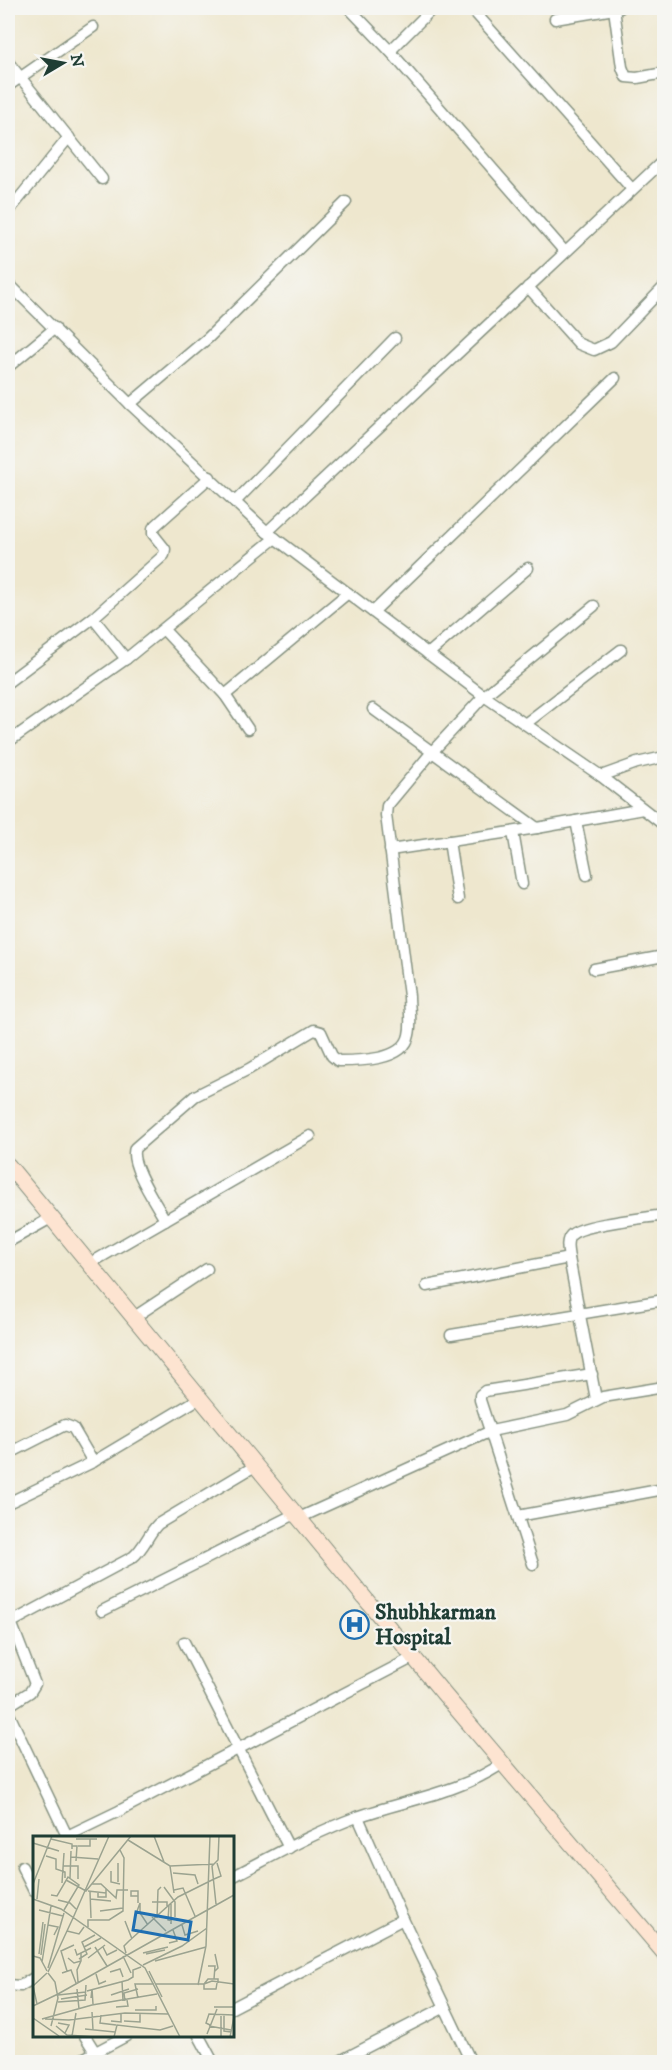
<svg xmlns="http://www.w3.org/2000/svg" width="672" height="2070" viewBox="0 0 672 2070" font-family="'IM FELL DW Pica',serif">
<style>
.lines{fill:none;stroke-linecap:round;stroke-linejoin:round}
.minor-casing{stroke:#869281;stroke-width:13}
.secondary-casing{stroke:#869281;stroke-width:17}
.minor{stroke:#fff;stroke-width:10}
.secondary{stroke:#fde4d1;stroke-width:15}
.labels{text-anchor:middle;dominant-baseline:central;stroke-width:4.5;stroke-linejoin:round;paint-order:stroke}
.poi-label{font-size:22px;font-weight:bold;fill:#1f3d34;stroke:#f6f6f2;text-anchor:start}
.inset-road{fill:none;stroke:#9ba390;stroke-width:1.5}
.view{fill:#1f6fb2;fill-opacity:0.15;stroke:#1f6fb2;stroke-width:3}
.inset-edge{fill:none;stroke:#1f3d34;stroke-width:3}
</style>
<rect width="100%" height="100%" fill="#f6f6f2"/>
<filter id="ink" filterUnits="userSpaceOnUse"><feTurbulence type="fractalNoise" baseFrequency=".0167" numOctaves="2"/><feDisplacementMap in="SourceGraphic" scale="12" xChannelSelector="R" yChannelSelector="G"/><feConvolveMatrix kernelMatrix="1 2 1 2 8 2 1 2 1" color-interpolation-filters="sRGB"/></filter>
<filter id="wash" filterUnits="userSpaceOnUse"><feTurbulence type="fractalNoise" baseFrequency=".008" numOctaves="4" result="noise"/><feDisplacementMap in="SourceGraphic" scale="24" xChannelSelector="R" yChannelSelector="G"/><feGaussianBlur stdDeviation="1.35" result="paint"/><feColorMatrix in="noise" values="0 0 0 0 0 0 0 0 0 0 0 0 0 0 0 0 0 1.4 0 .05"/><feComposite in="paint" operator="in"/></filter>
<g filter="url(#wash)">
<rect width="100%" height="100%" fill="#eee7ce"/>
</g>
<g filter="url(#ink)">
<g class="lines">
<defs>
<g id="minor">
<polyline points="349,8 390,51 565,252"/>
<polyline points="471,8 632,189"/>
<polyline points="614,9 622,67 626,77 637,78 664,73"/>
<polyline points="555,19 620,8"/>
<polyline points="390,51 433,8"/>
<polyline points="8,62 102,179"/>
<polyline points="8,86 93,27"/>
<polyline points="8,212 69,137"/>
<polyline points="8,283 130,404 267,532 484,696 601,776 664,825"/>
<polyline points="528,287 579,344 594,350 611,342 664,287"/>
<polyline points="8,367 55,328"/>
<polyline points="130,404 208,338 346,202"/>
<polyline points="235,502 395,338"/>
<polyline points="267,532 664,160"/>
<polyline points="373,612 615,378"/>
<polyline points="93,618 164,555 165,549 153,534 153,528 210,477"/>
<polyline points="164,630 225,695 248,729"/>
<polyline points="428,654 528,568"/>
<polyline points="8,682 93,618 126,659"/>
<polyline points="225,695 348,593"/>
<polyline points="373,709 537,828"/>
<polyline points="525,724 621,650"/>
<polyline points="8,742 126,659 275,538"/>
<polyline points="601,776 637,763 664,757"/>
<polyline points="576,821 587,875"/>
<polyline points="513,832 522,884"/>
<polyline points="449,841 458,899"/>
<polyline points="390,850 537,828 643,809"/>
<polyline points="594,969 664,956"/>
<path d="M165,1220C157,1205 128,1163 135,1148L195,1096L249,1069L314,1030L321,1032L332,1056L338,1061C359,1061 404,1061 409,1035C412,1022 409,1008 409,996L386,815L387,806L432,752L484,696L594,606"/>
<polyline points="8,1242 51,1218"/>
<polyline points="89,1264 310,1136"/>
<polyline points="427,1286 569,1258"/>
<polyline points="133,1318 207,1269"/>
<polyline points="451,1335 664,1300"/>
<path d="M596,1399L569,1258C568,1251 565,1241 571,1235C582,1224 647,1218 664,1215"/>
<polyline points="8,1454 65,1425 73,1428 93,1462"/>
<polyline points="8,1503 93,1462 200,1398"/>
<polyline points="518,1516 664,1489"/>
<polyline points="299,1518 491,1431 567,1415 603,1397 664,1387"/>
<polyline points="533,1564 480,1400 480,1395 485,1391 592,1374"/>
<polyline points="102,1611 295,1514"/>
<path d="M8,1624L133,1557C144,1548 148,1534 158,1524L255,1466"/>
<polyline points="184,1642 289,1848"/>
<polyline points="8,1706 30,1692 35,1684 11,1622"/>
<polyline points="8,1712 67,1836 119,1811 414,1657"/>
<polyline points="358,1817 403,1919 471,2062"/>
<polyline points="22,1867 34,1891"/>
<path d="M232,1877C273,1856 313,1833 357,1817C405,1800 460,1793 503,1763"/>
<polyline points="8,1985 20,1986 34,1978"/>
<polyline points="232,2008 403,1919"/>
<polyline points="85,2036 95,2052"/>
<polyline points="199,2036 213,2062"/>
<polyline points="77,2062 126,2036"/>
<polyline points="338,2062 445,2007"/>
</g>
<polyline id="secondary" points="8,1165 443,1693 664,1953"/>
</defs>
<!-- minor casing -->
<use href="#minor" class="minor-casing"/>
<!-- secondary casing -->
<use href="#secondary" class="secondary-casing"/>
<!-- minor -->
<use href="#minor" class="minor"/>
<!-- secondary -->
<use href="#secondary" class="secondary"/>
</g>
</g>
<!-- icons -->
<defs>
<symbol id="hospital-ring" viewBox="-11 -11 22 22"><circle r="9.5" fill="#f6f6f2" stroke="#1f6fb2" stroke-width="1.5"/><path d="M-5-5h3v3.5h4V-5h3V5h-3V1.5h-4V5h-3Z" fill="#1f6fb2"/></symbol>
</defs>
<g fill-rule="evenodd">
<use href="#hospital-ring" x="338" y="1608" width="33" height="33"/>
</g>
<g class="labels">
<!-- poi labels -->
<g class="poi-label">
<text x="375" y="1612">Shubhkarman<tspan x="375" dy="25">Hospital</tspan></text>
</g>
</g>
<!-- overview -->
<g transform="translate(33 1836)">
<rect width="201" height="201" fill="#eee7ce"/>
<path class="inset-road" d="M121,0L131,26M18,3L39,8V13M43,3H64M95,4L137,30L181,28M0,7L26,15M39,10H44L43,25M45,10H57V3M13,20L23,23V33L32,36V42M38,21L65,23M30,30H45V43M137,30L141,57M78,35V46L87,48M140,37L162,39L165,48M37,42L38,15M181,43L188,40L184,27M33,44L53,55L98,0M85,46V27M29,47L31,17M0,48L19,0M59,48H68L83,62L84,54H95M131,51L142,66V81M141,54L150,52L162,80M55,55L73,57M57,56L58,82M65,56V61H73V53M18,59L24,60L35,41L46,49L31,74M0,63L28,73L112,132L147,201M4,63L6,43M57,63L78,65M25,64L37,67L43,73M119,66H134V70M105,67V55H98V60H105M183,68L179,30L185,24L186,0M136,69L135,84L139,85M6,74L30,80M67,75L90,72M103,78L107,67V77L115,89M119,81L133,95M40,82L76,0M124,82L125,54L128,51M92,85L99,103M138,88V68M15,89L25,91L21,99M149,89L152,99L165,95M55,91V84H76L90,75L91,22L87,14M34,95L46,98L51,91M136,107L144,105L140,94M51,111L68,102M62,111L74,130M70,111L74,119L84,114M42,113L44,119L58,112M93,117L91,110L96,105L145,61L181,43M110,117L135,111M6,118L10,86M113,118L132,114M8,119L12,88M0,120L7,122L14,135M90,120L98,137M35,122L41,127L48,125V117M55,122L72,109M46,123L54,118L49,106L62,99M122,125L173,111M9,126L18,70M110,129L149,110L174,92M175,130H182L181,143M15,132L31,77M34,135L28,115L41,109M116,135L129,161M182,135L185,132L182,118M15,136L40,82M77,136L87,133L90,141M15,137L22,146L25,162L18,190M29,137L38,134L43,147M63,138L66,148L73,145M89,145L90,165M45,146L44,134L48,125M123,148H171V153H183L184,147M171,148L179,145L201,148M171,148L175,143H185V147M165,149L173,110L177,0M0,150L14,137M0,150L4,168M44,153L46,173M54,155L95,144L100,141V134L108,131M25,158L201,59M25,159L53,156M78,159L96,153M58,162L59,153L60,168M105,162L102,148H121M28,163L54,159M92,165L91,157L105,153M25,166L52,164L53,149M0,170L25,158M83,171L95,170L94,164M181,171H201M102,174H123V170M59,176L60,194M68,179L67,187L83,189M191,179V195L198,196M0,182L26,200M9,183L59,169L124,158M12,183L36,184L92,177L135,178M78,185L88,186V177M91,185L107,186V177M25,187L36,189L32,197M177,189L173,187L176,178L201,179M23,190L34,199L63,201M176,190L198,194M52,193L82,196M174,198L184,173M39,200L43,177M81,201L84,189L127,194L140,190M188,201V180M197,201L201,181"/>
<path class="view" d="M103,76L158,86L155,104L100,94Z"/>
<rect width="201" height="201" class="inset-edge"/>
</g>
<!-- margin -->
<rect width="672" height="2070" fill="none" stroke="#f6f6f2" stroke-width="30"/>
<!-- north arrow -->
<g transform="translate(63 63) rotate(80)" stroke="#f6f6f2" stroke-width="4.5" paint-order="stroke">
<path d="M0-4.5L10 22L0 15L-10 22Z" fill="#1f3d34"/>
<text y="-9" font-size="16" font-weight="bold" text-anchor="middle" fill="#1f3d34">N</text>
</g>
</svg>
